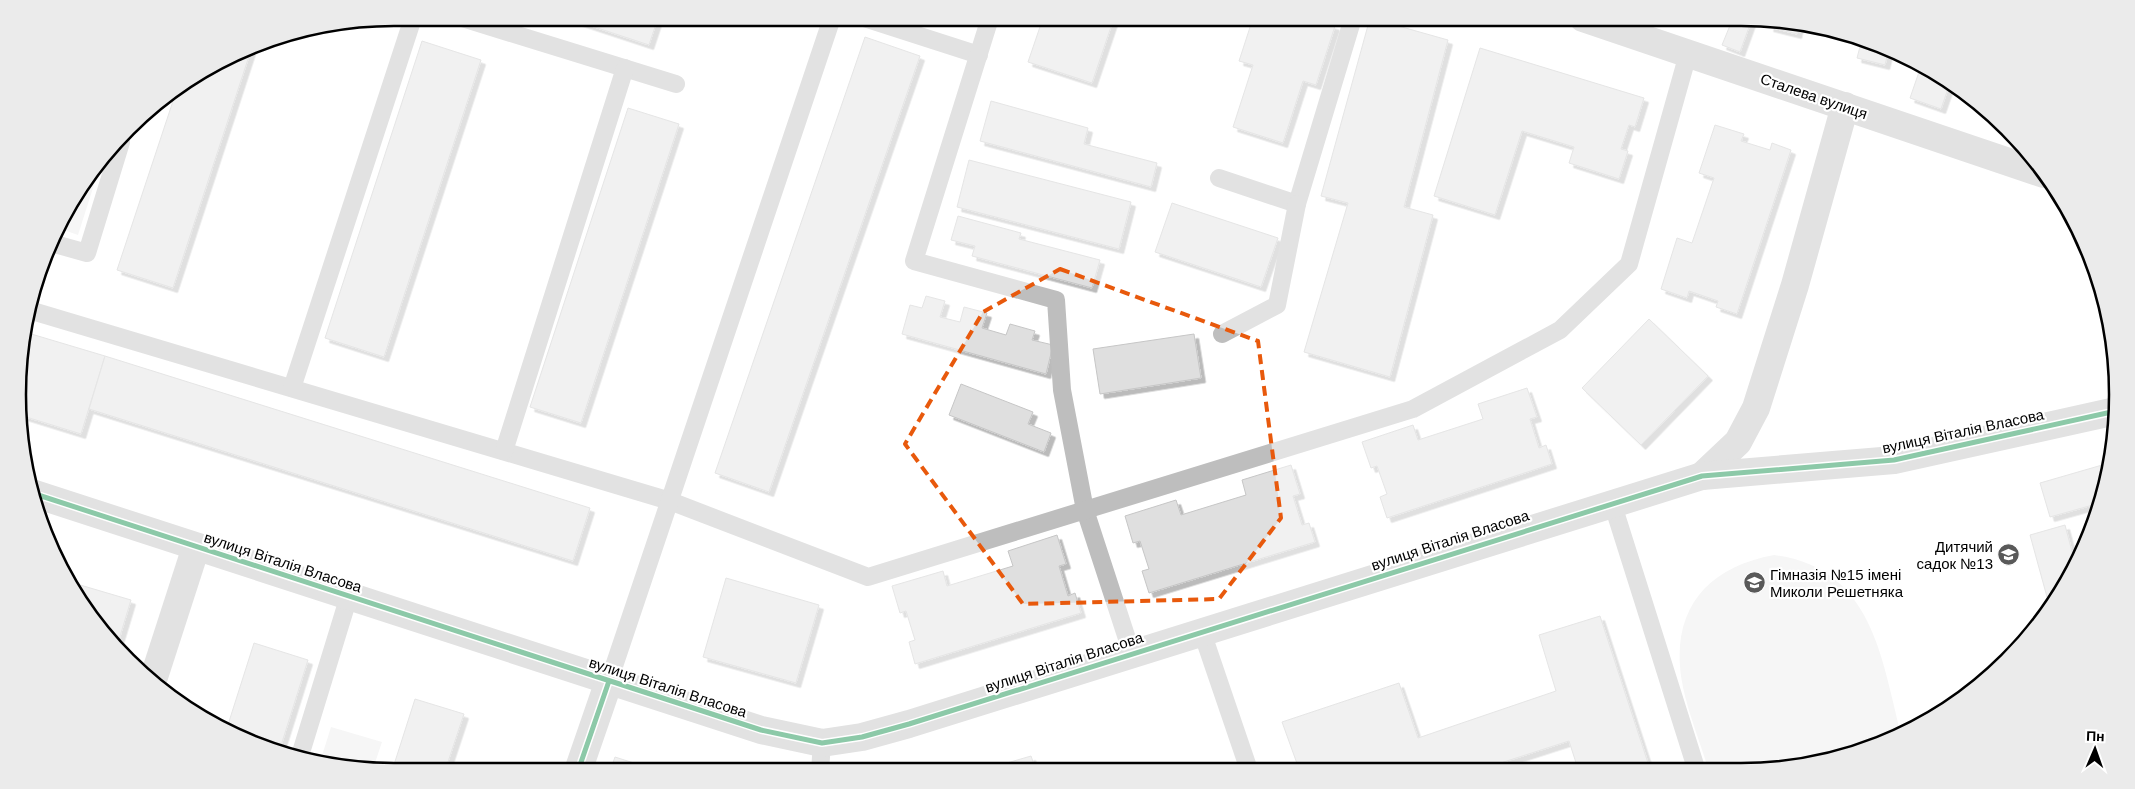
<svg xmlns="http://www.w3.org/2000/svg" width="2135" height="789" viewBox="0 0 2135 789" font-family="Arial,sans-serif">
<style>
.green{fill:#ebebeb}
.building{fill:#dfdfdf;stroke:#c6c6c6;filter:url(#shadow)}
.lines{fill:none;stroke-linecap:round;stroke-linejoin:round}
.lane{stroke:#bebebe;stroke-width:18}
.street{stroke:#bebebe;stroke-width:28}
.cycleway-casing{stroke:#fff;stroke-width:8}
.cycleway{stroke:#00873e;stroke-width:5}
.marked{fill:none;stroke:#e8590c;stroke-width:4;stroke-dasharray:10 6;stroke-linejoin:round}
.labels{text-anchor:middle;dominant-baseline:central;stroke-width:4.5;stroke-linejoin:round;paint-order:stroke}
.street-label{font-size:15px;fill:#000;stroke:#fff}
.poi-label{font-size:15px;fill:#000;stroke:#fff;text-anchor:end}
.rim{fill:none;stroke:#000;stroke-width:2.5}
</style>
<defs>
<filter id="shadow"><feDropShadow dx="4.5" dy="4.5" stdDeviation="0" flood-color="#0004"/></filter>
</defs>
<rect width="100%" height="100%" fill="#fff"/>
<!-- green -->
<g class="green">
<polygon points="99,169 78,235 58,228 68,206"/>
<path d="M1774,555C1872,568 1881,656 1901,734L1790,768H1708C1699,739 1685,705 1681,676C1672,608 1708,567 1774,555Z"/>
<polygon points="331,727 382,742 373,769 320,762"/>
</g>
<!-- building -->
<g class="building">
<polygon points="567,18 658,18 649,45"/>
<polygon points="1043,18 1114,18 1092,83 1028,62"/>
<polygon points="1253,18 1326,18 1325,23 1335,26 1316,85 1303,81 1283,143 1233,127 1253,65 1239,61"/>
<polygon points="1370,18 1448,40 1404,207 1433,215 1390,377 1304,352 1348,203 1321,196"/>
<polygon points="1733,18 1752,19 1740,52 1722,45"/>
<polygon points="1771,22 1799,25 1797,34 1769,27"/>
<polygon points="865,37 920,56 769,492 715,473"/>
<polygon points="1862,39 1889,49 1885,65 1857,58"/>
<polygon points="422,41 481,60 384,357 325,338"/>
<polygon points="252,47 173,288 117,270 177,89 206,68"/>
<polygon points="1480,48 1644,98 1635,127 1629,125 1621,149 1628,151 1619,179 1569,163 1574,147 1522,131 1495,215 1434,196"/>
<polygon points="1920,69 1937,75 1950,83 1941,109 1910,98"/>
<polygon points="991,101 1088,128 1084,144 1157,163 1151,187 980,141"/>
<polygon points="628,108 679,124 581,423 530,407"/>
<polygon points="1715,125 1744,134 1741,141 1770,150 1772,143 1791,150 1737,314 1716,307 1718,301 1689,291 1687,298 1661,289 1677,238 1692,243 1714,178 1699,173"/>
<polygon points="969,160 1131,202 1119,249 957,207"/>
<polygon points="1172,203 1278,238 1261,287 1155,252"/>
<polygon points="958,216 1021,233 1019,239 1100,260 1092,288 972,256 975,246 951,240"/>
<polygon points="926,296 945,301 940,317 960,322 964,307 987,313 982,328 1006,335 1010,324 1035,331 1032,340 1053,345 1046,374 902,334 910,305 922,308"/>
<polygon points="1649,319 1708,376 1641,445 1582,388"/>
<polygon points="28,333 105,356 81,434 23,416 21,357"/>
<polygon points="1194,334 1201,378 1100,394 1093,349"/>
<polygon points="105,356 590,508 573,561 89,409"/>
<polygon points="961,384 1033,412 1028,424 1051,433 1044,452 949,415"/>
<polygon points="1527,388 1537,417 1530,419 1539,448 1546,445 1552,464 1387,518 1380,497 1387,494 1377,466 1371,468 1362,442 1413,425 1418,440 1483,419 1478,404"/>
<polygon points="2109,463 2105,492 2100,503 2050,517 2040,483"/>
<polygon points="1291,465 1300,494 1293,496 1302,525 1309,523 1315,542 1149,593 1142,571 1149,569 1140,541 1133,543 1125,516 1176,500 1181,515 1246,495 1242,480"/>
<polygon points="2065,525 2074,559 2050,608 2030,535"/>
<polygon points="1057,535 1066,564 1059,566 1068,596 1075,593 1081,613 915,664 909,642 915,640 906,611 900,613 892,586 943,571 947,586 1013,566 1008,551"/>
<polygon points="726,578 819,605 796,683 703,657"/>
<polygon points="70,582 131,600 118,643 81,604"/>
<polygon points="1600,616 1650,769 1578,769 1569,741 1482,769 1299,769 1282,722 1399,683 1418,738 1556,691 1539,635"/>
<polygon points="254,643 308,660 279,752 226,731"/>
<polygon points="415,699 464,714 445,771 392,771"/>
<polygon points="1031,756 1036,770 983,770"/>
<polygon points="615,757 659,771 610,771"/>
</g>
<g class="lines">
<!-- lane -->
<g class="lane">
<polyline points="462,18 676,84"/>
<polyline points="864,18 979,55"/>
<polyline points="990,18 914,261 1056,300 1062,390 1085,510 1132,654"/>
<polyline points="1219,178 1297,204 1353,18"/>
<polyline points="51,243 87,253 121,142"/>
<polyline points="29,310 670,501 868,577 1413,409 1560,330 1629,264 1688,54"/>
<polyline points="1222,334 1277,305 1297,204"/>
<polyline points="292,388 413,18"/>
<polyline points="504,451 625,68"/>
<polyline points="1612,502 1696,768"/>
<polyline points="1202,632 1249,770"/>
<polyline points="609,681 832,18"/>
<polyline points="299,759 349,596"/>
<polyline points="820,771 822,743"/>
</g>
<!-- street -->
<g class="street">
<polyline points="1583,18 2044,174"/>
<polyline points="1702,476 1738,442 1756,408 1795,285 1845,106"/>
<polyline points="32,493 761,730 822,743 862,737 909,724 1702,476 1894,460 2116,411"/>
<polyline points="153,680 196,547"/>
<polyline points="578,771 609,681"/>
</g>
<defs>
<g id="cycleway">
<polyline points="32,493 761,730 822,743 862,737 909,724 1702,476 1894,460 2116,411"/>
<polyline points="578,771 609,681"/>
</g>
</defs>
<!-- cycleway casing -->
<use href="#cycleway" class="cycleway-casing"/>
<!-- cycleway -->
<use href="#cycleway" class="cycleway"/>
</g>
<!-- marked area -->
<path d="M0 0H2135V789H0ZM1060,269L1258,341L1281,518L1219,599L1023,604L905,444L983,312Z" fill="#fff" fill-opacity=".55" fill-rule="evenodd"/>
<path class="marked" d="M1060,269L1258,341L1281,518L1219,599L1023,604L905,444L983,312Z"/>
<!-- icons -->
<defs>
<symbol id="school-disc" viewBox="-11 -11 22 22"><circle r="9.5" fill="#595959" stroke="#fff"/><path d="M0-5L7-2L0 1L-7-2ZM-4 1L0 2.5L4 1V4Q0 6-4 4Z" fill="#fff"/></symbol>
</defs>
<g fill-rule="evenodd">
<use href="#school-disc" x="1996" y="542" width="25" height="25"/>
<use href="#school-disc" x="1742" y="570" width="25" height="25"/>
</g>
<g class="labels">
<!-- street labels -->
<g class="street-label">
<text transform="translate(1814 96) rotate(19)">Сталева вулиця</text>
<text transform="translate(1963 431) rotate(-12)">вулиця Віталія Власова</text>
<text transform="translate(1450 540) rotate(-18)">вулиця Віталія Власова</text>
<text transform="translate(283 562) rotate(18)">вулиця Віталія Власова</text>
<text transform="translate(1064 662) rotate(-18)">вулиця Віталія Власова</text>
<text transform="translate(668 687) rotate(18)">вулиця Віталія Власова</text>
</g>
<!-- poi labels -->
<g class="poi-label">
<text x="1993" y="546">Дитячий<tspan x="1993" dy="17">садок №13</tspan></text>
<text x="1770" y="574" text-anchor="start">Гімназія №15 імені<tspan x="1770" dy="17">Миколи Решетняка</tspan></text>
</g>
</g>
<!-- crop -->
<path d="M0 0H2135V789H0ZM394 26H1741A368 368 0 0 1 2109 394V395A368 368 0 0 1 1741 763H394A368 368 0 0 1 26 395V394A368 368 0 0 1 394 26Z" fill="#ebebeb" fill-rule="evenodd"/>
<path class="rim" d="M394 26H1741A368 368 0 0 1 2109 394V395A368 368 0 0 1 1741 763H394A368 368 0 0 1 26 395V394A368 368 0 0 1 394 26Z"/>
<!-- north arrow -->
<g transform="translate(2095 749) rotate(2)" stroke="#ffffff" stroke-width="4" paint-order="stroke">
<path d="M0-4L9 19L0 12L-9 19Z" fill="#000000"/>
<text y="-8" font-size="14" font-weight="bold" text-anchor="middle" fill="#000000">Пн</text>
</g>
</svg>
